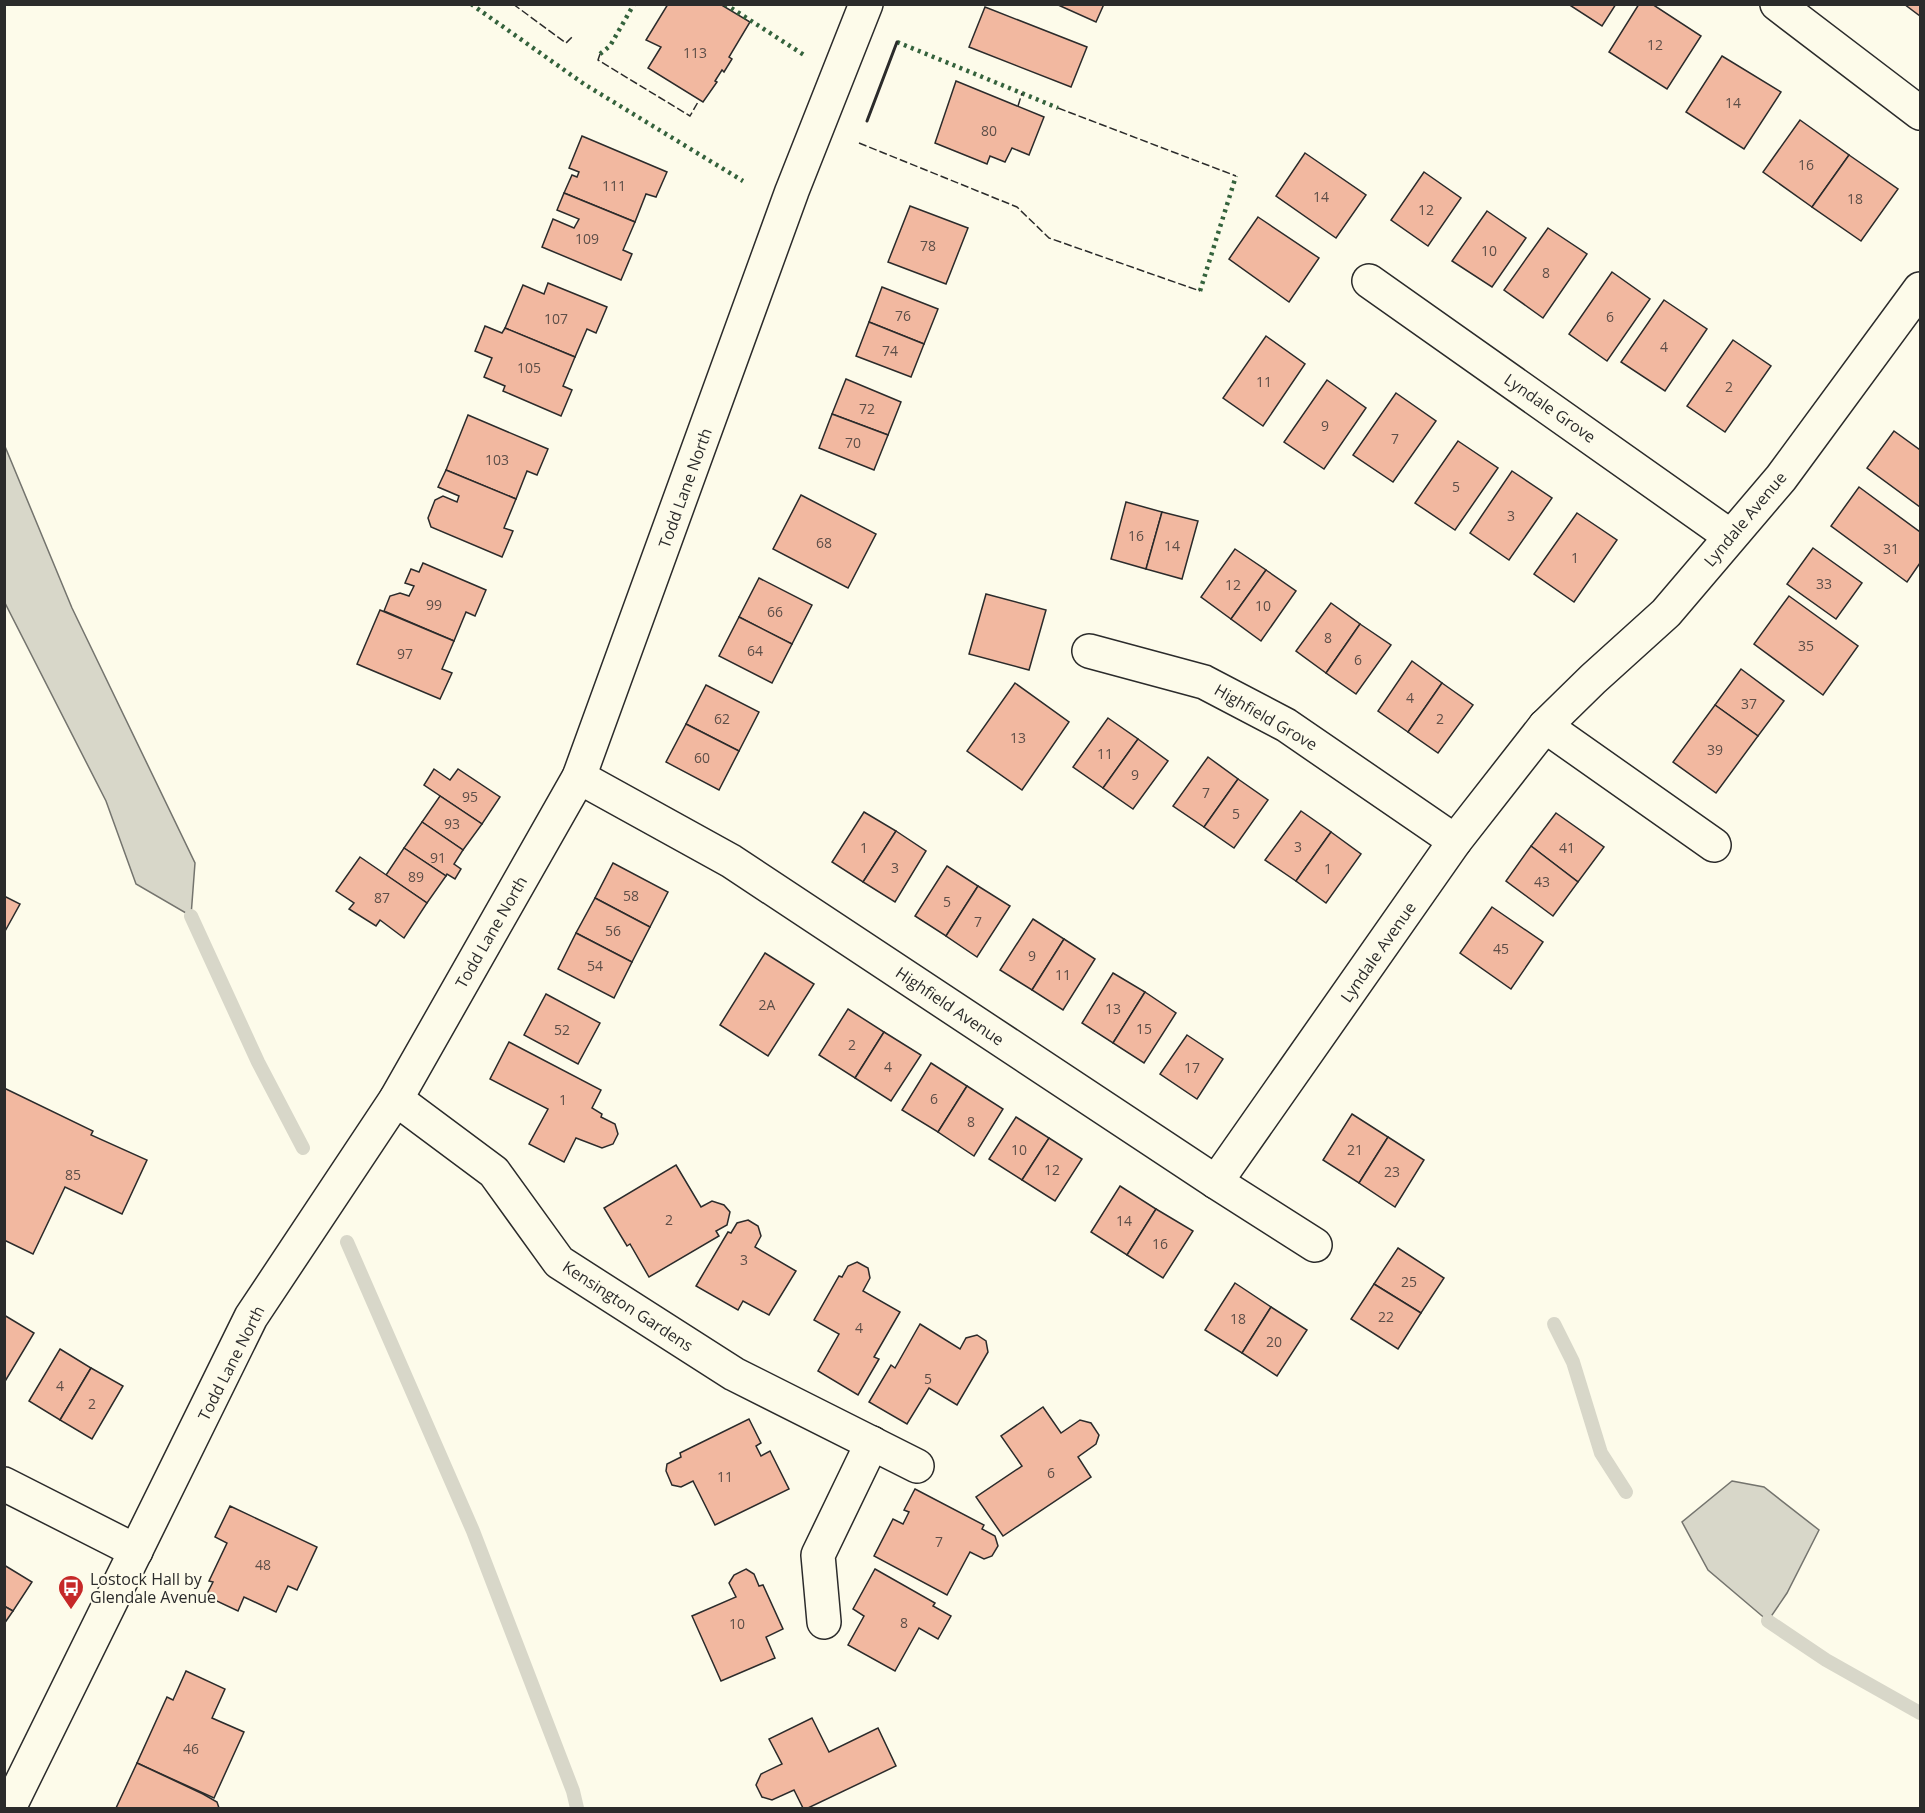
<svg xmlns="http://www.w3.org/2000/svg" width="1925" height="1813" viewBox="0 0 1925 1813" font-family="'Open Sans',sans-serif">
<style>
.water{fill:#d8d7c9;stroke:#74746e;stroke-width:1.5}
.lines{fill:none;stroke-linecap:round;stroke-linejoin:round}
.stream{stroke:#d8d7c9;stroke-width:14}
.building{fill:#f2b8a0;stroke:#2b2b2b;stroke-width:1.5}
.minor-casing{stroke:#2b2b2b;stroke-width:36}
.tertiary-casing{stroke:#2b2b2b;stroke-width:36}
.minor{stroke:#fdfbea;stroke-width:33}
.tertiary{stroke:#fdfbea;stroke-width:33}
.hedge{stroke:#34623c;stroke-width:4.5;stroke-dasharray:3 4.5;stroke-linecap:butt}
.fence{stroke:#2b2b2b;stroke-width:1.5;stroke-dasharray:8 3;stroke-linecap:butt}
.wall{stroke:#2b2b2b;stroke-width:3}
.labels{text-anchor:middle;dominant-baseline:central;stroke-width:4.5;stroke-linejoin:round;paint-order:stroke}
.number-label{font-size:14px;fill:#5d4e48}
.street-label{font-size:16px;fill:#2b2b2b;stroke:#fdfbea}
.poi-label{font-size:16px;fill:#2b2b2b;stroke:#fdfbea;text-anchor:start}
</style>
<rect width="100%" height="100%" fill="#fdfbea"/>
<!-- water -->
<g class="water">
<polygon points="4,444 72,608 195,863 191,916 136,884 106,801 5,603"/>
<polygon points="1732,1481 1764,1487 1819,1530 1787,1593 1768,1621 1708,1570 1682,1522"/>
</g>
<g class="lines">
<!-- stream -->
<g class="stream">
<polyline points="191,916 258,1062 303,1148"/>
<polyline points="347,1242 473,1531 573,1791 577,1808"/>
<polyline points="1554,1324 1573,1362 1601,1453 1626,1492"/>
<polyline points="1768,1621 1826,1660 1920,1713"/>
</g>
</g>
<!-- building -->
<g class="building">
<polygon points="668,4 720,4 750,22 729,57 732,59 724,72 722,70 715,81 717,82 703,102 648,68 661,47 646,40"/>
<polygon points="1056,4 1104,4 1096,22"/>
<polygon points="1568,4 1616,4 1602,26"/>
<polygon points="1639,4 1652,4 1701,36 1667,89 1609,52"/>
<polygon points="1904,4 1920,4 1920,16"/>
<polygon points="985,7 1087,47 1071,87 969,47"/>
<polygon points="1722,56 1781,92 1744,149 1686,112"/>
<polygon points="956,81 1044,117 1029,155 1012,148 1005,162 990,156 987,164 935,143"/>
<polygon points="1800,120 1849,155 1812,207 1763,172"/>
<polygon points="582,136 667,172 656,197 646,194 635,222 564,193 572,175 577,177 579,172 569,168"/>
<polygon points="1305,153 1366,195 1336,238 1276,196"/>
<polygon points="1849,155 1898,189 1861,241 1812,207"/>
<polygon points="1424,172 1461,198 1428,246 1391,220"/>
<polygon points="564,193 635,222 623,250 632,254 621,280 542,247 553,219 574,228 579,219 557,210"/>
<polygon points="910,206 968,228 946,284 888,262"/>
<polygon points="1487,211 1526,238 1492,287 1452,261"/>
<polygon points="1258,217 1319,258 1289,302 1229,259"/>
<polygon points="1548,228 1587,254 1543,318 1504,290"/>
<polygon points="1612,272 1650,299 1607,361 1569,334"/>
<polygon points="548,283 607,307 596,333 587,329 575,357 505,328 523,285 544,294"/>
<polygon points="882,287 938,309 924,344 869,322"/>
<polygon points="1664,300 1707,329 1665,391 1621,362"/>
<polygon points="869,322 924,344 911,377 856,356"/>
<polygon points="485,326 502,333 505,328 575,357 563,386 572,390 561,416 503,391 505,386 484,377 492,358 475,351"/>
<polygon points="1266,336 1305,364 1263,426 1223,398"/>
<polygon points="1733,340 1771,366 1725,432 1687,406"/>
<polygon points="846,379 901,402 888,435 832,414"/>
<polygon points="1327,380 1366,408 1324,469 1284,442"/>
<polygon points="1396,393 1436,421 1393,482 1353,455"/>
<polygon points="832,414 888,435 874,470 819,448"/>
<polygon points="468,415 548,449 537,475 527,471 516,499 446,470"/>
<polygon points="1894,431 1920,450 1920,507 1867,468"/>
<polygon points="1458,441 1498,468 1455,530 1415,503"/>
<polygon points="446,470 516,499 504,528 513,531 502,557 431,527 428,518 435,500 443,496 457,502 459,496 438,487"/>
<polygon points="1512,471 1552,498 1509,560 1470,533"/>
<polygon points="1859,487 1920,532 1920,563 1907,582 1831,526"/>
<polygon points="801,495 876,534 848,588 773,549"/>
<polygon points="1126,502 1162,512 1146,569 1111,559"/>
<polygon points="1162,512 1198,521 1182,579 1146,569"/>
<polygon points="1577,513 1617,540 1574,602 1534,574"/>
<polygon points="1813,548 1862,583 1836,619 1787,584"/>
<polygon points="1235,549 1266,570 1231,619 1201,597"/>
<polygon points="423,563 486,590 475,616 466,612 454,641 384,611 390,596 400,593 409,596 414,586 405,583 411,569 419,572"/>
<polygon points="1266,570 1296,591 1261,641 1231,619"/>
<polygon points="759,578 812,605 792,644 739,617"/>
<polygon points="986,594 1046,610 1029,670 969,654"/>
<polygon points="1789,596 1858,646 1823,695 1754,644"/>
<polygon points="1331,603 1360,624 1326,673 1296,651"/>
<polygon points="380,610 454,641 442,669 452,673 440,699 357,664"/>
<polygon points="739,617 792,644 772,683 719,656"/>
<polygon points="1360,624 1391,645 1356,694 1326,673"/>
<polygon points="1412,661 1442,683 1408,732 1378,711"/>
<polygon points="1741,669 1784,701 1758,736 1715,705"/>
<polygon points="1015,683 1069,722 1022,790 967,751"/>
<polygon points="1442,683 1473,705 1438,753 1408,732"/>
<polygon points="706,685 759,712 739,751 686,724"/>
<polygon points="1715,705 1758,736 1716,793 1673,762"/>
<polygon points="1108,718 1138,739 1103,788 1073,767"/>
<polygon points="686,724 739,751 719,790 666,762"/>
<polygon points="1138,739 1168,761 1133,809 1103,788"/>
<polygon points="1208,757 1238,779 1204,827 1173,806"/>
<polygon points="434,769 450,780 458,769 500,797 482,824 424,785"/>
<polygon points="1238,779 1268,800 1234,848 1204,827"/>
<polygon points="440,796 482,824 463,850 422,822"/>
<polygon points="1301,811 1331,832 1296,881 1265,860"/>
<polygon points="864,812 896,831 863,882 832,862"/>
<polygon points="1556,813 1604,847 1578,882 1531,846"/>
<polygon points="422,822 463,850 454,864 461,869 455,879 447,874 446,876 404,848"/>
<polygon points="896,831 926,851 895,902 863,882"/>
<polygon points="1331,832 1361,854 1326,903 1296,881"/>
<polygon points="1531,846 1578,882 1553,916 1506,881"/>
<polygon points="404,848 446,876 427,903 386,875"/>
<polygon points="360,857 427,903 404,938 380,920 376,926 349,909 354,903 336,891"/>
<polygon points="613,863 668,892 650,927 595,898"/>
<polygon points="947,866 978,886 946,936 915,916"/>
<polygon points="978,886 1010,906 977,957 946,936"/>
<polygon points="4,896 20,904 4,933"/>
<polygon points="595,898 650,927 632,962 576,933"/>
<polygon points="1492,907 1543,942 1511,989 1460,953"/>
<polygon points="1033,919 1064,939 1032,990 1000,970"/>
<polygon points="576,933 632,962 614,998 558,969"/>
<polygon points="1064,939 1095,959 1063,1010 1032,990"/>
<polygon points="765,953 814,984 768,1056 720,1025"/>
<polygon points="1113,973 1145,992 1113,1043 1082,1023"/>
<polygon points="1145,992 1176,1013 1144,1063 1113,1043"/>
<polygon points="546,994 600,1023 578,1064 524,1035"/>
<polygon points="848,1009 884,1032 855,1078 819,1055"/>
<polygon points="884,1032 921,1055 891,1101 855,1078"/>
<polygon points="1187,1035 1223,1059 1197,1099 1160,1074"/>
<polygon points="509,1042 601,1090 592,1108 602,1114 601,1117 615,1124 618,1134 613,1144 602,1148 576,1138 564,1162 529,1144 548,1109 490,1079"/>
<polygon points="931,1063 967,1086 938,1132 902,1110"/>
<polygon points="967,1086 1003,1109 974,1156 938,1132"/>
<polygon points="4,1088 93,1131 91,1135 147,1160 122,1214 65,1187 33,1254 4,1240"/>
<polygon points="1352,1114 1388,1137 1359,1183 1323,1160"/>
<polygon points="1016,1117 1049,1138 1022,1180 989,1159"/>
<polygon points="1388,1137 1424,1160 1395,1207 1359,1183"/>
<polygon points="1049,1138 1082,1159 1055,1201 1022,1180"/>
<polygon points="676,1165 701,1207 712,1201 724,1205 730,1212 727,1225 716,1231 719,1236 649,1277 630,1244 627,1246 604,1208"/>
<polygon points="1120,1186 1156,1209 1127,1255 1091,1232"/>
<polygon points="1156,1209 1193,1231 1163,1278 1127,1255"/>
<polygon points="748,1220 758,1226 761,1236 755,1247 796,1271 769,1315 743,1301 738,1310 696,1286 728,1232 731,1233 737,1223"/>
<polygon points="1398,1248 1444,1278 1421,1313 1374,1284"/>
<polygon points="857,1262 868,1268 870,1278 863,1291 900,1312 874,1357 879,1359 858,1395 818,1371 839,1334 814,1320 839,1276 842,1277 848,1266"/>
<polygon points="1235,1283 1271,1307 1242,1353 1205,1330"/>
<polygon points="1374,1284 1421,1313 1398,1349 1351,1319"/>
<polygon points="1271,1307 1307,1330 1277,1376 1242,1353"/>
<polygon points="4,1315 34,1333 4,1383"/>
<polygon points="920,1324 960,1349 966,1338 977,1335 986,1341 988,1352 957,1405 929,1388 907,1424 869,1402 891,1365 895,1368"/>
<polygon points="60,1349 91,1368 60,1420 29,1401"/>
<polygon points="91,1368 123,1386 92,1439 60,1420"/>
<polygon points="1043,1407 1061,1433 1080,1420 1091,1423 1099,1435 1096,1444 1078,1457 1091,1477 1003,1536 976,1497 1022,1466 1001,1436"/>
<polygon points="749,1419 761,1443 756,1446 761,1456 770,1451 789,1489 715,1525 693,1481 681,1487 672,1485 666,1471 667,1464 681,1457 680,1453"/>
<polygon points="915,1489 984,1525 982,1529 995,1536 998,1546 992,1556 984,1559 970,1552 947,1595 874,1556 893,1519 903,1524 909,1512 904,1510"/>
<polygon points="230,1506 317,1547 297,1590 288,1586 276,1612 244,1597 238,1611 206,1596 213,1582 209,1581 227,1543 215,1537"/>
<polygon points="4,1565 32,1582 13,1611 4,1606"/>
<polygon points="746,1569 754,1574 759,1586 763,1585 783,1629 766,1637 775,1658 721,1681 692,1616 736,1597 729,1583 734,1575"/>
<polygon points="875,1569 935,1603 933,1606 951,1616 938,1639 919,1628 895,1671 848,1645 864,1616 853,1609"/>
<polygon points="4,1606 13,1611 4,1624"/>
<polygon points="186,1671 225,1689 212,1718 244,1732 214,1798 137,1763 167,1697 173,1700"/>
<polygon points="812,1718 829,1752 878,1728 896,1766 808,1808 803,1808 794,1790 772,1800 762,1797 756,1785 761,1774 782,1764 769,1739"/>
<polygon points="137,1763 203,1794 217,1802 219,1808 116,1808"/>
</g>
<g class="lines">
<defs>
<g id="minor">
<polyline points="1777,4 1920,113"/>
<polyline points="1369,281 1730,536"/>
<polyline points="1089,651 1204,682 1286,725 1455,841"/>
<polyline points="1545,726 1714,845"/>
<polyline points="579,777 731,861 1216,1182 1315,1245"/>
<polyline points="396,1099 494,1172 559,1262 734,1374 917,1466"/>
<polyline points="1216,1182 1455,841 1545,726 1593,679 1666,613 1781,478 1920,289"/>
<polyline points="4,1484 136,1551"/>
<polyline points="824,1622 818,1555 872,1443"/>
</g>
<polyline id="tertiary" points="9,1808 251,1317 396,1099 579,777 792,191 866,4"/>
</defs>
<!-- minor casing -->
<use href="#minor" class="minor-casing"/>
<!-- tertiary casing -->
<use href="#tertiary" class="tertiary-casing"/>
<!-- minor -->
<use href="#minor" class="minor"/>
<!-- tertiary -->
<use href="#tertiary" class="tertiary"/>
<!-- hedge -->
<g class="hedge">
<polyline points="471,4 584,84 743,181"/>
<polyline points="725,4 804,55"/>
<polyline points="897,42 1058,108"/>
<polyline points="600,54 610,46 634,4"/>
<polyline points="1200,291 1236,176"/>
</g>
<!-- fence -->
<g class="fence">
<polyline points="513,4 566,43 572,37"/>
<polyline points="600,54 598,60 690,116 698,102"/>
<polyline points="1018,106 1022,93"/>
<polyline points="1058,108 1236,176"/>
<polyline points="859,143 1017,207 1049,238 1200,291"/>
</g>
<!-- wall -->
<polyline class="wall" points="867,121 897,42"/>
</g>
<!-- icons -->
<defs>
<symbol id="bus-pin" viewBox="-11 -11 22 30"><path d="M0 17L-7.5 6A9.5 9.5 0 1 1 7.5 6Z" fill="#c62828" stroke="#fdfbea"/><path d="M-5-6H5V4H4V6H2V4H-2V6H-4V4H-5ZM-3.5-4V0h7V-4ZM-3.5 1.2v1.5H-2V1.2ZM2 1.2v1.5H3.5V1.2Z" fill="#fff"/></symbol>
</defs>
<g fill-rule="evenodd">
<use href="#bus-pin" x="56" y="1573" width="30" height="40"/>
</g>
<g class="labels">
<!-- number labels -->
<g class="number-label">
<text x="1655" y="44">12</text>
<text x="695" y="52">113</text>
<text x="1733" y="102">14</text>
<text x="989" y="130">80</text>
<text x="1806" y="164">16</text>
<text x="614" y="185">111</text>
<text x="1321" y="196">14</text>
<text x="1855" y="198">18</text>
<text x="1426" y="209">12</text>
<text x="587" y="238">109</text>
<text x="928" y="245">78</text>
<text x="1489" y="250">10</text>
<text x="1546" y="272">8</text>
<text x="903" y="315">76</text>
<text x="1610" y="316">6</text>
<text x="556" y="318">107</text>
<text x="1664" y="346">4</text>
<text x="890" y="350">74</text>
<text x="529" y="367">105</text>
<text x="1264" y="381">11</text>
<text x="1729" y="386">2</text>
<text x="867" y="408">72</text>
<text x="1325" y="425">9</text>
<text x="1395" y="438">7</text>
<text x="853" y="442">70</text>
<text x="497" y="459">103</text>
<text x="1456" y="486">5</text>
<text x="1511" y="515">3</text>
<text x="1136" y="535">16</text>
<text x="824" y="542">68</text>
<text x="1172" y="545">14</text>
<text x="1891" y="548">31</text>
<text x="1575" y="557">1</text>
<text x="1824" y="583">33</text>
<text x="1233" y="584">12</text>
<text x="434" y="604">99</text>
<text x="1263" y="605">10</text>
<text x="775" y="611">66</text>
<text x="1328" y="637">8</text>
<text x="1806" y="645">35</text>
<text x="755" y="650">64</text>
<text x="405" y="653">97</text>
<text x="1358" y="659">6</text>
<text x="1410" y="697">4</text>
<text x="1749" y="703">37</text>
<text x="722" y="718">62</text>
<text x="1440" y="718">2</text>
<text x="1018" y="737">13</text>
<text x="1715" y="749">39</text>
<text x="1105" y="753">11</text>
<text x="702" y="757">60</text>
<text x="1135" y="774">9</text>
<text x="1206" y="792">7</text>
<text x="470" y="796">95</text>
<text x="1236" y="813">5</text>
<text x="452" y="823">93</text>
<text x="1298" y="846">3</text>
<text x="864" y="847">1</text>
<text x="1567" y="847">41</text>
<text x="438" y="857">91</text>
<text x="895" y="867">3</text>
<text x="1328" y="868">1</text>
<text x="416" y="876">89</text>
<text x="1542" y="881">43</text>
<text x="631" y="895">58</text>
<text x="382" y="897">87</text>
<text x="947" y="901">5</text>
<text x="978" y="921">7</text>
<text x="613" y="930">56</text>
<text x="1501" y="948">45</text>
<text x="1032" y="955">9</text>
<text x="595" y="965">54</text>
<text x="1063" y="974">11</text>
<text x="767" y="1004">2A</text>
<text x="1113" y="1008">13</text>
<text x="1144" y="1028">15</text>
<text x="562" y="1029">52</text>
<text x="852" y="1044">2</text>
<text x="888" y="1066">4</text>
<text x="1192" y="1067">17</text>
<text x="934" y="1098">6</text>
<text x="563" y="1099">1</text>
<text x="971" y="1121">8</text>
<text x="1019" y="1149">10</text>
<text x="1355" y="1149">21</text>
<text x="1052" y="1169">12</text>
<text x="1392" y="1171">23</text>
<text x="73" y="1174">85</text>
<text x="669" y="1219">2</text>
<text x="1124" y="1220">14</text>
<text x="1160" y="1243">16</text>
<text x="744" y="1259">3</text>
<text x="1409" y="1281">25</text>
<text x="1386" y="1316">22</text>
<text x="1238" y="1318">18</text>
<text x="859" y="1327">4</text>
<text x="1274" y="1341">20</text>
<text x="928" y="1378">5</text>
<text x="60" y="1385">4</text>
<text x="92" y="1403">2</text>
<text x="1051" y="1472">6</text>
<text x="725" y="1476">11</text>
<text x="939" y="1541">7</text>
<text x="263" y="1564">48</text>
<text x="904" y="1622">8</text>
<text x="737" y="1623">10</text>
<text x="191" y="1748">46</text>
</g>
<!-- street labels -->
<g class="street-label">
<text transform="translate(1550 408) rotate(35)">Lyndale Grove</text>
<text transform="translate(685 488) rotate(-70)">Todd Lane North</text>
<text transform="translate(1745 519) rotate(-50)">Lyndale Avenue</text>
<text transform="translate(1266 717) rotate(30)">Highfield Grove</text>
<text transform="translate(491 932) rotate(-60)">Todd Lane North</text>
<text transform="translate(1378 952) rotate(-55)">Lyndale Avenue</text>
<text transform="translate(950 1006) rotate(34)">Highfield Avenue</text>
<text transform="translate(628 1306) rotate(33)">Kensington Gardens</text>
<text transform="translate(231 1363) rotate(-63)">Todd Lane North</text>
</g>
<!-- poi labels -->
<g class="poi-label">
<text x="90" y="1579">Lostock Hall by<tspan x="90" dy="18">Glendale Avenue</tspan></text>
</g>
</g>
<!-- border -->
<rect width="1925" height="1813" fill="none" stroke="#2b2b2b" stroke-width="12"/>
</svg>
